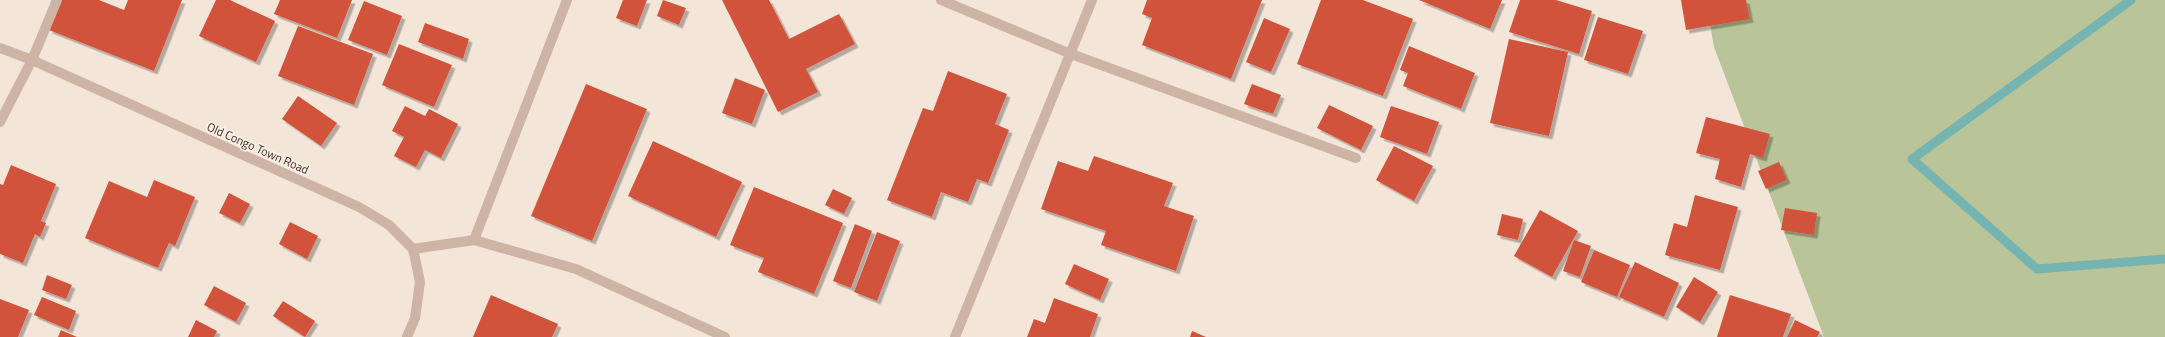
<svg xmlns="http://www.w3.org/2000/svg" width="2165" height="337" viewBox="0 0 2165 337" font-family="'Titillium Web',sans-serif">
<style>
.green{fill:#b9c498}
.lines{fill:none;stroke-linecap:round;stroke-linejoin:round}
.stream{stroke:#76b4b1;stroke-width:9}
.building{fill:#d1533a;filter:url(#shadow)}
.minor{stroke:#cdb4a4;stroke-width:10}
.tertiary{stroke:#cdb4a4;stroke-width:10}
.labels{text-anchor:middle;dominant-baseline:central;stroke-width:3.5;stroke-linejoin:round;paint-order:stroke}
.street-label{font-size:12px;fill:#382b26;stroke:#fbf0e6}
</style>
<defs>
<filter id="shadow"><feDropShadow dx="3.5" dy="3.5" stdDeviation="0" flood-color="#0004"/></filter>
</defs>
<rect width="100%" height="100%" fill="#f4e5d9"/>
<!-- green -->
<polygon class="green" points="1706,0 2165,0 2165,337 1824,337 1714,47"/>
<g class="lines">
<!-- stream -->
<polyline class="stream" points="2131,0 1912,159 2037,269 2165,259"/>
</g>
<!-- building -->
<g class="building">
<polygon points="61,0 99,0 124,10 128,0 182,0 154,71 49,30"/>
<polygon points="216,0 230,0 275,21 256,62 199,36"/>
<polygon points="280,0 352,0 337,38 274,14"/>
<polygon points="623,0 647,0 637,26 616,18"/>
<polygon points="663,0 686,8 679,25 657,16"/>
<polygon points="722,0 769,0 789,39 839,14 855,44 806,69 818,92 778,112"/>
<polygon points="1147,0 1262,0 1231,79 1142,45 1152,18 1142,14"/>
<polygon points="1321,0 1363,0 1413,19 1383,96 1297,64"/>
<polygon points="1419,0 1502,0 1490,29"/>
<polygon points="1520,0 1556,0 1592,11 1579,54 1509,32"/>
<polygon points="1681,0 1746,0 1750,19 1686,30"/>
<polygon points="364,1 402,16 387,55 348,40"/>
<polygon points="1598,17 1643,31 1628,74 1584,60"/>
<polygon points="1264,18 1290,29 1271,72 1246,62"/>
<polygon points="425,23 469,39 463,59 418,42"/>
<polygon points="298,26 373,54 354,105 278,76"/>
<polygon points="1509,39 1568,52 1549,136 1490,123"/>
<polygon points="399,44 452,65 434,107 382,85"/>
<polygon points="1409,46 1475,73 1461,109 1403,86 1408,73 1400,70"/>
<polygon points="948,71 1007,94 995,124 1009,130 988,183 977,179 968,202 941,192 932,217 887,200 923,108 933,111"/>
<polygon points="735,78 765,90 752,124 722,113"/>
<polygon points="586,84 647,109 592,241 531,216"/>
<polygon points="1252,84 1281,95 1273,114 1244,104"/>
<polygon points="298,96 337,123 321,146 282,119"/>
<polygon points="1329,105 1373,126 1361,150 1317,128"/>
<polygon points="405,106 425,116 429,109 458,124 441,158 425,150 416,167 394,156 404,137 392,131"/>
<polygon points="1391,106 1439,122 1427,154 1380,137"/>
<polygon points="1706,117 1770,134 1763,158 1750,154 1741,187 1715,179 1720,159 1696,153"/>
<polygon points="653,141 742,182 716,237 628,196"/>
<polygon points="1394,146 1433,166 1414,201 1376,180"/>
<polygon points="1094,156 1173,183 1164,206 1194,216 1176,271 1101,245 1106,231 1041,209 1058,161 1088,171"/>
<polygon points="1779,162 1787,180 1766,189 1758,171"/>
<polygon points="11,165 56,184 41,221 46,223 40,237 35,234 23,263 0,254 0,184 3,185"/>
<polygon points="154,180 195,197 175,246 169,243 158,268 85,238 109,181 147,197"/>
<polygon points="754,187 843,223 814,294 758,272 764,258 730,245"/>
<polygon points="833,189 852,198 844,214 825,205"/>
<polygon points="229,193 250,204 240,223 219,213"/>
<polygon points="1695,195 1738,207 1720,270 1665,255 1674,223 1687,227"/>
<polygon points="1785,208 1817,213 1814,235 1781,230"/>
<polygon points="1540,210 1578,231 1552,277 1514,256"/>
<polygon points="1502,214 1523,219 1518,240 1497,235"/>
<polygon points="290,222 318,236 307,259 279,244"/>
<polygon points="855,224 872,231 851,288 833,281"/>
<polygon points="877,232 900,241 877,301 854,292"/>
<polygon points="1574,240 1591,246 1580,277 1563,271"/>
<polygon points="1594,250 1630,265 1617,297 1581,282"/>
<polygon points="1635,262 1679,283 1664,317 1619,297"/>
<polygon points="1074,264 1109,279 1100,300 1065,284"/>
<polygon points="47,275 72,285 66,299 42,290"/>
<polygon points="1694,277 1718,292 1700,322 1676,307"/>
<polygon points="214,286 246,303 236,322 204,305"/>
<polygon points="491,295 558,324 552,337 473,337"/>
<polygon points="1730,295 1791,314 1783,337 1717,337"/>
<polygon points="42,297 76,311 69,330 34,315"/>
<polygon points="1054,298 1098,314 1090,337 1027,337 1034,319 1045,323"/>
<polygon points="0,299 29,310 18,337 0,337"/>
<polygon points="283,301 315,321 305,337 273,316"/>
<polygon points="196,320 217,331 214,337 188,337"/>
<polygon points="1795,320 1820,332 1817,337 1787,337"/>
<polygon points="61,330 77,337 58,337"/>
<polygon points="1192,331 1206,337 1190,337"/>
</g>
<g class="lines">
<!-- minor -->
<g class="minor">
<polyline points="941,0 1071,54 1356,158"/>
<polyline points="0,122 32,60 57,0"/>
<polyline points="474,240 567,0"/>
<polyline points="413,249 474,240 576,269 725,337"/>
<polyline points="955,337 1092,0"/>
</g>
<!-- tertiary -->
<polyline class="tertiary" points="0,48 32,60 359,207 389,225 413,249 420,282 415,318 407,337"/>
</g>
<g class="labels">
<!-- street labels -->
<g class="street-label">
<text transform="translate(258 148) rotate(24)">Old Congo Town Road</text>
</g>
</g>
</svg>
